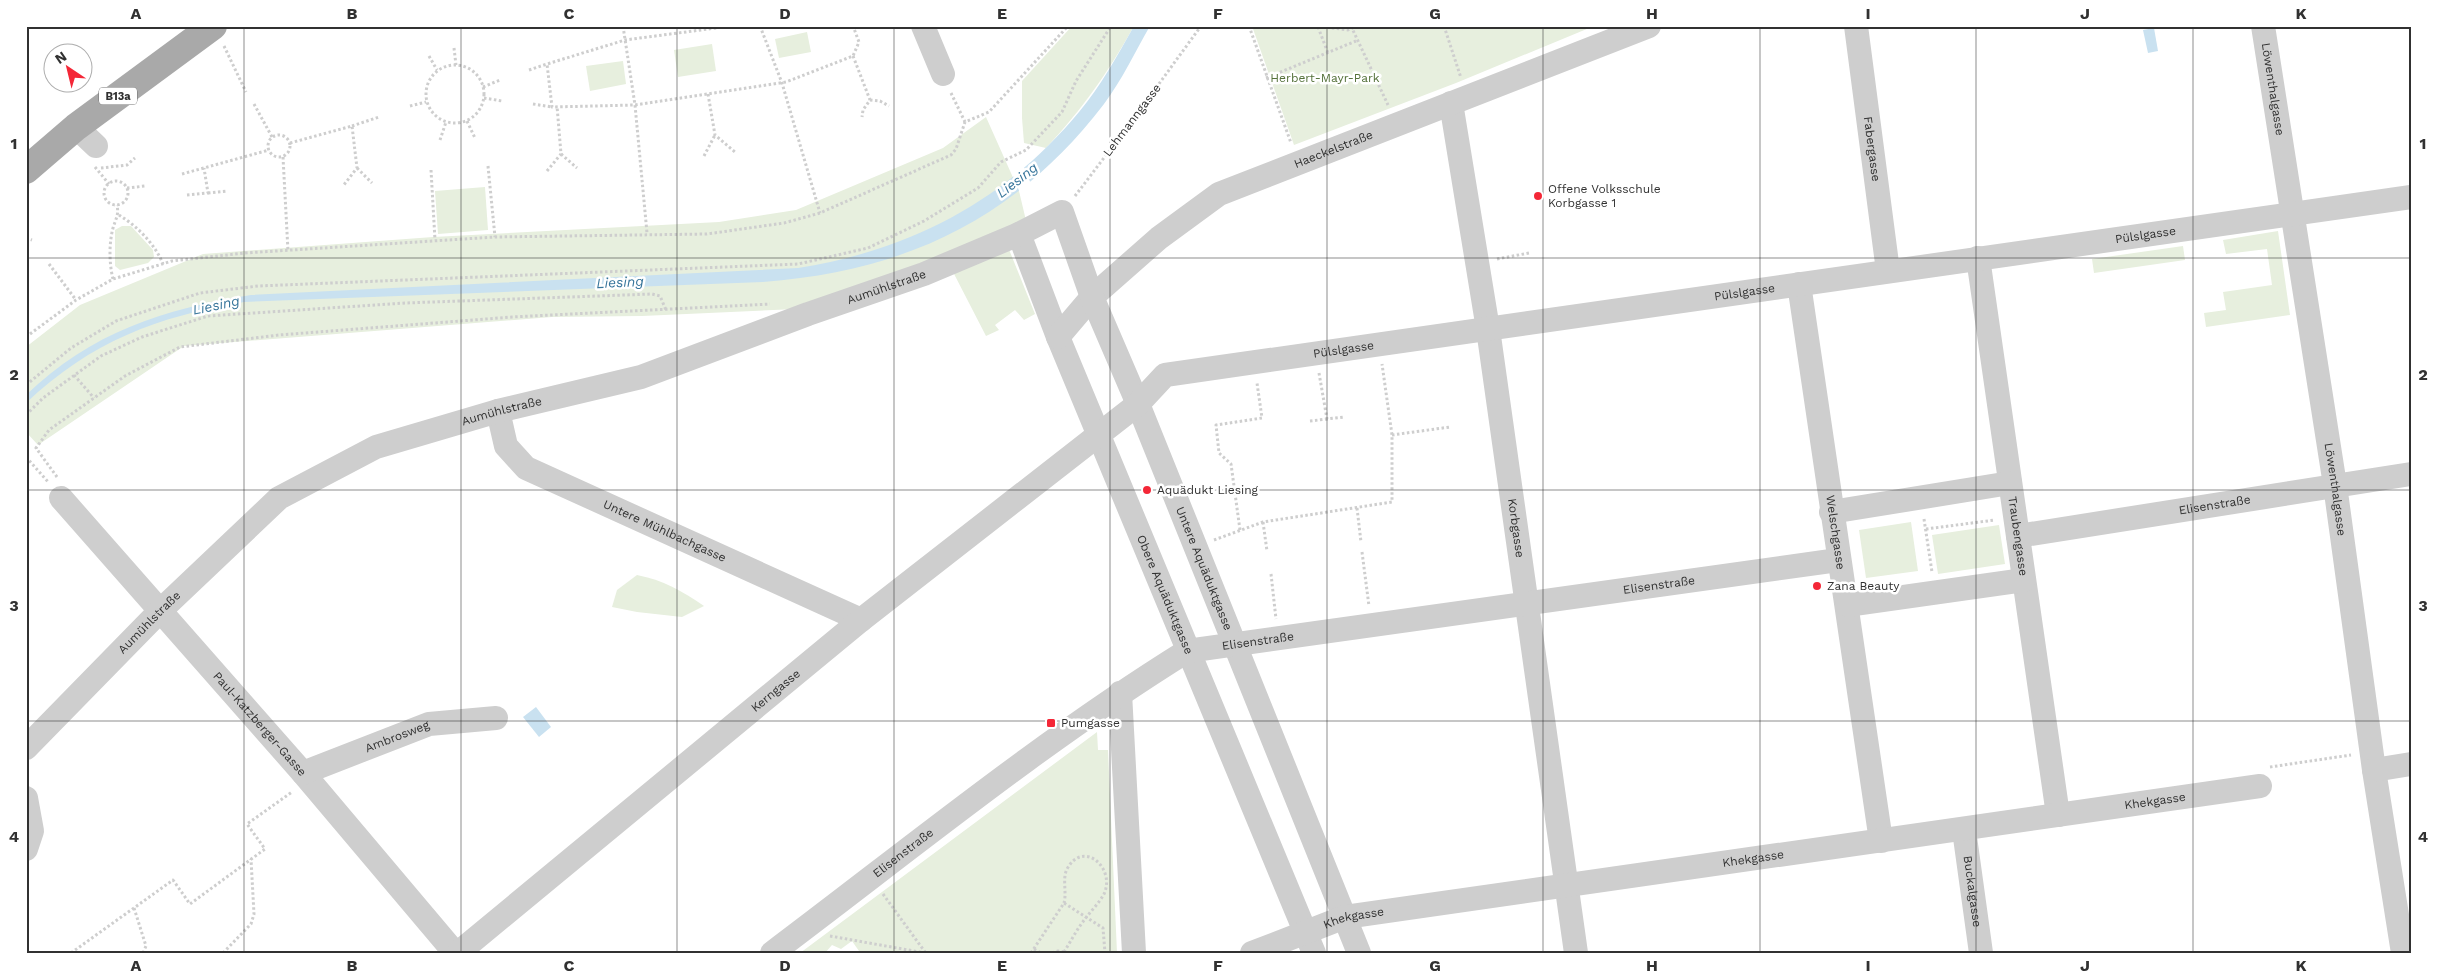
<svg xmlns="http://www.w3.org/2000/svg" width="2437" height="979" viewBox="0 0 2437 979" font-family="'Work Sans',sans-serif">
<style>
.green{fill:#e7efde}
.water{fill:#c9e1f0}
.pier{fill:#fff}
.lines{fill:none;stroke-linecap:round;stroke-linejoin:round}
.path{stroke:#cecece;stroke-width:3;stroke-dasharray:2.5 2.5;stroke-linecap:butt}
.minor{stroke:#cecece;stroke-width:24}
.major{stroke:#a9a9a9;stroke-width:28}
.grid{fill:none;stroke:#313131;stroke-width:1;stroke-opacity:0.55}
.poi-dot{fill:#f42737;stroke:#fff;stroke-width:2}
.labels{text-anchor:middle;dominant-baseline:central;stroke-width:5;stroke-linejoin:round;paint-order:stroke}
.shield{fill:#fff;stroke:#6f6f6f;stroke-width:1}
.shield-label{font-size:11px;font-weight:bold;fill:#313131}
.park-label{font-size:12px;fill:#54713a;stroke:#fff}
.street-label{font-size:12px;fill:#313131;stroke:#fff}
.poi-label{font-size:12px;fill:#313131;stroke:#fff;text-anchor:start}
.water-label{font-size:14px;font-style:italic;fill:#37759b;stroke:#fff}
.neatline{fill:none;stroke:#313131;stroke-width:2}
.grid-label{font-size:16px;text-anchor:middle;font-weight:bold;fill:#313131}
</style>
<rect width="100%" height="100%" fill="#fff"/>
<!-- green -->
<g class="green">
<path d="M1072,26H1134C1107,74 1083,108 1046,148L1024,143L1022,118V81Z"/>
<polygon points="1252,26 1594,26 1456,83 1294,145"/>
<polygon points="807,32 811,52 779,58 775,39"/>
<polygon points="712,44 716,71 678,77 674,50"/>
<polygon points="623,61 626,84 590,91 586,66"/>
<polygon points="986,117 1019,191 1028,229 796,309 642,316 552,317 184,346 38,445 26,432 26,347 80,305 203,254 433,237 719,222 796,210 943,148"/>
<polygon points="485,187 488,230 438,234 435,191"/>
<polygon points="122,226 131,226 153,250 154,257 148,263 120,270 115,266 115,230"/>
<polygon points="2278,231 2290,315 2206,327 2204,313 2226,310 2223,292 2272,285 2267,249 2226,254 2223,240"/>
<polygon points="2183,246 2185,260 2094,273 2092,259"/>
<polygon points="1008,247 1035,314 1024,320 1015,310 995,325 999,330 986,336 952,270"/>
<polygon points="1911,522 1918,571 1866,578 1859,530"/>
<polygon points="1999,525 2005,564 1938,574 1932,535"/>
<path d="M637,575C663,580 682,591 704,606L682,617L637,612L612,607L617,590Z"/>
<polygon points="1097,732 1098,750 1108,750 1117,953 874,953 859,951 852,941 841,949 832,945 825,953 800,953"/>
</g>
<!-- water -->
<g class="water">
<path d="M1134,26H1150C1135,52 1122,80 1104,104C1016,219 906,271 763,282L244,302C156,317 92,341 26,403V395C92,332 163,309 251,295L798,268C911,250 1005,201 1079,112C1101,86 1117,56 1134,26Z"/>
<polygon points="2154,28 2158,51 2148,53 2143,30"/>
<polygon points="536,707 551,727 539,737 523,717"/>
</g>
<!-- pier -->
<polygon class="pier" points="1023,165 1031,184 1020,193 1012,173"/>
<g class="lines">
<!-- path -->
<g class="path">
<polyline points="623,26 635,105 647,233"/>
<polyline points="731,26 625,40 547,64 552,107 635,105 786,82 853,56 859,42 853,26"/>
<polyline points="760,26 782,83 820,213"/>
<polyline points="1249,26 1291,143"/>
<polyline points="1317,26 1348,30 1357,26"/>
<polyline points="1351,26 1388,105"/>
<polyline points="1444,26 1461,78"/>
<polyline points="1318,27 1328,53"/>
<polyline points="224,46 246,92"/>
<polyline points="454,48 456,65"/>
<polyline points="429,56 437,70"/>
<polyline points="853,56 870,100 863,110 862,117"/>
<circle cx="455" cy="94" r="29"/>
<polyline points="529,70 547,64"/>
<polyline points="1266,78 1356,41"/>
<polyline points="483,87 500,80"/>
<polyline points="951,93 965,122"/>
<polyline points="708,94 715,135 735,152"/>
<polyline points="484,98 502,101"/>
<polyline points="870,100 880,101 889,106"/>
<polyline points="254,104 272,137"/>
<polyline points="533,104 552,107"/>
<polyline points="410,106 426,102"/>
<polyline points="467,121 475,138"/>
<polyline points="352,126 379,117"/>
<circle cx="279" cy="146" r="11"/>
<polyline points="440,140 446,122"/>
<polyline points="290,143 352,126 357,168 343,186"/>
<polyline points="561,154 577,168"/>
<polyline points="704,156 715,135"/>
<polyline points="283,157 288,251"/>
<polyline points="488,166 495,237"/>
<polyline points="95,167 109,184"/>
<polyline points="101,168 127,165 135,158"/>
<polyline points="357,168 372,183"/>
<polyline points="431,170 435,240"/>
<polyline points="547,171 561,154 557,106"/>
<polyline points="182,174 269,150"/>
<circle cx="116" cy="193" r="12"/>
<polyline points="127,188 145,186"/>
<polyline points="208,193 227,191"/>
<polyline points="187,195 208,193 204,168"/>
<polyline points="1075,196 1132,121 1201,26"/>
<path d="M119,215C137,226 155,244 163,264"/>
<polyline points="26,238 32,240"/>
<polyline points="1497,259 1529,253"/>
<polyline points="49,264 76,300"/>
<path d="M113,279C109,263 109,243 113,228C116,218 119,215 117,205"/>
<polyline points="26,337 76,300 113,279 172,261 245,253 495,237 707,234 784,223 820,213 951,155 956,149 965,122 989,112 1068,26"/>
<polyline points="1319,373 1327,419 1344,417"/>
<polyline points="74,375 94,398"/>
<polyline points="26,385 71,348 116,321 200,293 258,286 798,264 868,248 924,221 978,188 1001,162 1026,150 1062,112 1076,81 1111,26"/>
<polyline points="26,415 43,398 101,356 142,337 208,316 405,303 652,294 660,296 666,310"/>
<polyline points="1310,421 1327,419"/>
<polyline points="1392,435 1450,427"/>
<polyline points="26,457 49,483"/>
<polyline points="57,477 36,448 49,430 94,398 125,376 180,347 279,335 512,317 770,304"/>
<polyline points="1357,508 1361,542"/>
<polyline points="1924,519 1932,572"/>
<polyline points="1263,522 1267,551"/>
<polyline points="1926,529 1995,520"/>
<polyline points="1240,530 1231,464 1219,453 1216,425 1262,418 1257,383"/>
<polyline points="1214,540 1263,522 1392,502 1392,435 1382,364"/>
<polyline points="1362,552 1369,606"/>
<polyline points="1271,574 1276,619"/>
<polyline points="2270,767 2351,755"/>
<polyline points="883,894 925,952"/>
<polyline points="134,908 146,946 143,953"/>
<polyline points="830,936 925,953"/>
<polyline points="1034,949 1041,953"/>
<path d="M1064,952C1071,941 1077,929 1085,919C1091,911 1099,903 1104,894C1116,868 1083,839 1067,869C1062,879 1067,892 1064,903"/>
<polyline points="71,953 173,880 190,904 265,849 247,824 292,792"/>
<polyline points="223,953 251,924 254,914 251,859"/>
<polyline points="1031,953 1064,903 1103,928 1105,953"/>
<polyline points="1052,953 1058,951 1065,952"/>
</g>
<!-- minor -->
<g class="minor">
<polyline points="923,26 943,74"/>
<path id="s1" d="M1856,26L1888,271"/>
<path id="s2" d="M2263,26L2335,485L2374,770L2403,953"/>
<path id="s3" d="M1451,103L1488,329L1576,953"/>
<polyline points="76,127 96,146"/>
<path id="s4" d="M1019,234L1058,337L1314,953"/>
<path id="s5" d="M1978,258L2058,815"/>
<path id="s6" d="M1799,284L1881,841"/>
<path id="s7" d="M1058,337L1092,297L1159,238L1219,194L1649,26"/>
<path id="s8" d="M498,411L506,446L526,468L861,620"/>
<path id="s9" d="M61,498L303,773L455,953"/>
<polyline points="1831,512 2010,483"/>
<path id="s10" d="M2018,536L2411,474"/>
<polyline points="1847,605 2024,580"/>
<polyline points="1120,693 1134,953"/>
<path id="s11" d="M26,748L161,610L279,498L376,447L498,411L641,377L808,314L924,274L1019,234L1062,212L1092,297L1138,404L1359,953"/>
<polyline points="2374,770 2411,764"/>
<path id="s12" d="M303,773L429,724L496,718"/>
<polyline points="26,798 32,831 26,849"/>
<path id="s13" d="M1964,830L1981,953"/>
<path id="s14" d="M458,953L861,620L1138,404L1165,375L2411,197"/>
<path id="s15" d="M772,953C909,850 1042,741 1187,651L1838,560"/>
<path id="s16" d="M1252,953L1345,917L2260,786"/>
</g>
<!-- major -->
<polyline class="major" points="26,170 76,127 213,26"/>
</g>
<!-- grid -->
<path class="grid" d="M244,26V953M461,26V953M677,26V953M894,26V953M1110,26V953M1327,26V953M1543,26V953M1760,26V953M1976,26V953M2193,26V953M26,258H2411M26,490H2411M26,721H2411"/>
<!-- markers -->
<g class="poi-dot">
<circle cx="1538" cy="196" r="5"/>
<circle cx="1147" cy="490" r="5"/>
<circle cx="1817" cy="586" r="5"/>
<rect x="1046" y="718" width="10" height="10" rx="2.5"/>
</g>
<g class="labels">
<!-- shield labels -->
<rect class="shield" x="99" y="87.5" width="38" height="17" rx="4"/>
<g class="shield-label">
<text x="118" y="96">B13a</text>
</g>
<!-- park labels -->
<g class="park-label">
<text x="1325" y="78">Herbert-Mayr-Park</text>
</g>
<!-- street labels -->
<g class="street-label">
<text stroke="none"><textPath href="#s2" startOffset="64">Löwenthalgasse</textPath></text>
<text transform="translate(1132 120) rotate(-53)">Lehmanngasse</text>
<text stroke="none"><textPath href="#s7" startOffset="339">Haeckelstraße</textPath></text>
<text stroke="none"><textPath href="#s1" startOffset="124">Fabergasse</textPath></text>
<text stroke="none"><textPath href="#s14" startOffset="1904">Pülslgasse</textPath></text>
<text stroke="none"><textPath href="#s11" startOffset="1001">Aumühlstraße</textPath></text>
<text stroke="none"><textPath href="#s14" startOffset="1499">Pülslgasse</textPath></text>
<text stroke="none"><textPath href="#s14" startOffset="1094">Pülslgasse</textPath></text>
<text stroke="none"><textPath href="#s11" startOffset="596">Aumühlstraße</textPath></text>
<text stroke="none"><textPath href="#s2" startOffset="469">Löwenthalgasse</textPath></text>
<text stroke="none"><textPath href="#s10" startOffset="199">Elisenstraße</textPath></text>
<text stroke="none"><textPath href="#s3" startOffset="430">Korbgasse</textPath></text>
<text stroke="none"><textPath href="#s8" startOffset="218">Untere Mühlbachgasse</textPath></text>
<text stroke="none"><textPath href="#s6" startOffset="251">Welschgasse</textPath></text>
<text stroke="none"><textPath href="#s5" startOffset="281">Traubengasse</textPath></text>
<text stroke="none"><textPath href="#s11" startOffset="1576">Untere Aquäduktgasse</textPath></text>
<text stroke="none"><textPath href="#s15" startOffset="990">Elisenstraße</textPath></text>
<text stroke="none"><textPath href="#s4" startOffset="389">Obere Aquäduktgasse</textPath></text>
<text stroke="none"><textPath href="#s11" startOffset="176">Aumühlstraße</textPath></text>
<text stroke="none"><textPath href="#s15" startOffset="585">Elisenstraße</textPath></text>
<text stroke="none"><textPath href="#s14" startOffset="412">Kerngasse</textPath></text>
<text stroke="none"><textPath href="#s9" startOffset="301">Paul-Katzberger-Gasse</textPath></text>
<text stroke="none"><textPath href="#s12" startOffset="101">Ambrosweg</textPath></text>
<text stroke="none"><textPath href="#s16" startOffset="918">Khekgasse</textPath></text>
<text stroke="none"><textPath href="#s15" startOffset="165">Elisenstraße</textPath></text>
<text stroke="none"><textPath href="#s16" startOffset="512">Khekgasse</textPath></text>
<text stroke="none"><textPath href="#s13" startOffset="62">Buckalgasse</textPath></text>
<text stroke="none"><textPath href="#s16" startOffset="108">Khekgasse</textPath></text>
</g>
<!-- poi labels -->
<g class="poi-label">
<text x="1548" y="189">Offene Volksschule<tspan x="1548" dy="14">Korbgasse 1</tspan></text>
<text x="1157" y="490">Aquädukt Liesing</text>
<text x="1827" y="586">Zana Beauty</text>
<text x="1061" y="723">Pumgasse</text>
</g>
<!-- water labels -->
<g class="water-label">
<text transform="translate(1017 180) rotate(-38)">Liesing</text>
<text transform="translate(620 282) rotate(-3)">Liesing</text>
<text transform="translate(216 305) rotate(-12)">Liesing</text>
</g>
</g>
<!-- border -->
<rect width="2437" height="979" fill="none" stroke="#ffffff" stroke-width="55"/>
<!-- north arrow -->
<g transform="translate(68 68) rotate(325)"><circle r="24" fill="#ffffff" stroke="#adadad"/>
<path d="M0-4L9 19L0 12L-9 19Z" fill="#f42737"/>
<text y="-8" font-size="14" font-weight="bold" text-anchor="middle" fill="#313131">N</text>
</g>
<rect x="28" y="28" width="2382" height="924" class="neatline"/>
<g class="grid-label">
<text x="136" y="19">A</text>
<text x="352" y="19">B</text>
<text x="569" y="19">C</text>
<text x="785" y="19">D</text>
<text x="1002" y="19">E</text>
<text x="1218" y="19">F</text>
<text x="1435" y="19">G</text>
<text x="1652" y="19">H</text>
<text x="1868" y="19">I</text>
<text x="2085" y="19">J</text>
<text x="2301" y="19">K</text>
<text x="14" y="149">1</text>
<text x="2423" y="149">1</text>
<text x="14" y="380">2</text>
<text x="2423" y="380">2</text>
<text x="14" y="611">3</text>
<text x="2423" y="611">3</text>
<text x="14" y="842">4</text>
<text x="2423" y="842">4</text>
<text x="136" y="971">A</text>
<text x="352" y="971">B</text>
<text x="569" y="971">C</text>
<text x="785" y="971">D</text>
<text x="1002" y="971">E</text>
<text x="1218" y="971">F</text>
<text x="1435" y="971">G</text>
<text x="1652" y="971">H</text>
<text x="1868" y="971">I</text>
<text x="2085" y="971">J</text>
<text x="2301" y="971">K</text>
</g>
</svg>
